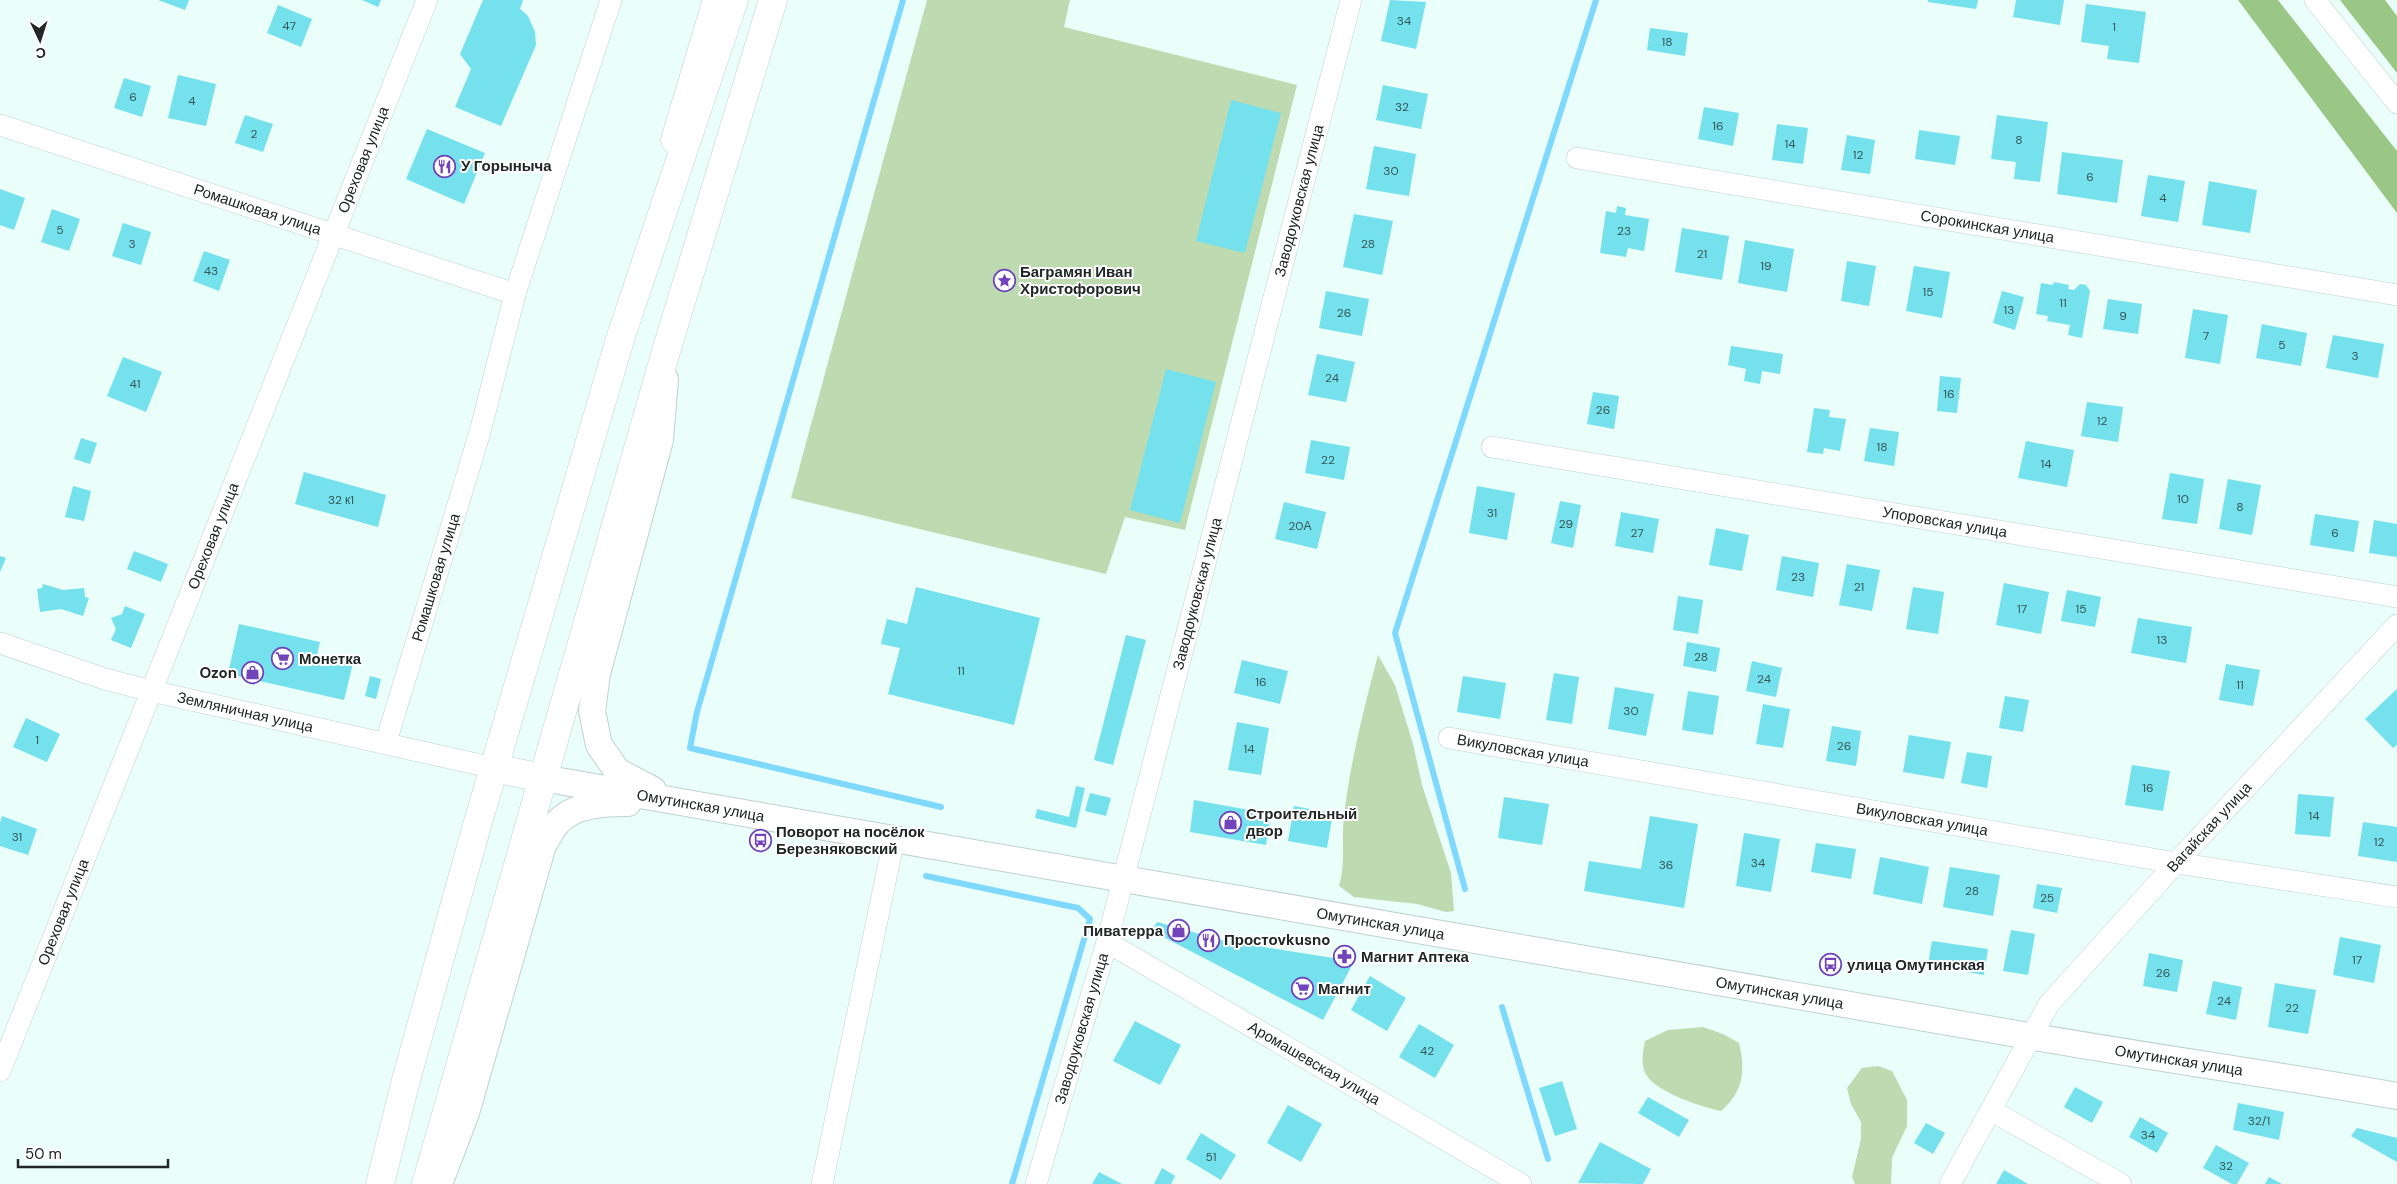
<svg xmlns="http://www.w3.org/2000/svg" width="2397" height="1184" viewBox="0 0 2397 1184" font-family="'DM Sans',sans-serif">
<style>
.green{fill:#bddab0}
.forest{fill:#9ac786}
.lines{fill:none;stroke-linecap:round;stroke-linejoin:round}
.stream{stroke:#7fd8fe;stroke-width:6}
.building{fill:#75e1ed}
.minor-casing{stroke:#bfd2ce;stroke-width:22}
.tertiary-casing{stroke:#bfd2ce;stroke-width:28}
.primary-casing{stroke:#bfd2ce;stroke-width:29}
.trunk-casing{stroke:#bfd2ce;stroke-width:29}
.minor{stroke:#fff;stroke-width:21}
.tertiary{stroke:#fff;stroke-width:26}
.primary{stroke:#fff;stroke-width:28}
.trunk{stroke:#fff;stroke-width:28}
.labels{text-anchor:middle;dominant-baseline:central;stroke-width:4;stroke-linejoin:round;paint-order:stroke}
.number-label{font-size:12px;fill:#355657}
.street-label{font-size:15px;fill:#202725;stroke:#fff}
.poi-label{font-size:15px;font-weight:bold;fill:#202725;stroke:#fff;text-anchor:start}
</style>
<rect width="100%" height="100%" fill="#eafefa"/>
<!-- green -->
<g class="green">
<polygon points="927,0 1070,0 1064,27 1297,85 1185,530 1125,517 1106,574 791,498"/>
<path d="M1378,655L1395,685L1413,744L1422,785L1451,873L1454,911L1446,912L1417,904L1354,897L1339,886C1346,862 1341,841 1344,817C1350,762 1364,708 1378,655Z"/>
<path d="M1703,1027L1723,1034L1739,1043C1746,1071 1743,1092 1721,1111C1701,1107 1659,1093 1647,1076C1640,1066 1643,1051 1645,1041L1668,1030Z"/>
<polygon points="1878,1066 1892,1071 1907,1100 1907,1126 1892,1158 1891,1184 1855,1184 1852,1177 1861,1139 1861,1122 1851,1104 1847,1088 1862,1068"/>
</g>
<!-- forest -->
<g class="forest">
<polygon points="2238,0 2278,0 2397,151 2397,213"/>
<polygon points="2340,0 2385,0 2397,16 2397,73"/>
</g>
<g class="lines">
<!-- stream -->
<g class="stream">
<polyline points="903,0 697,712 690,748 941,807"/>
<polyline points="926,876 1078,908 1090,919 1012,1184"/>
<polyline points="1465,889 1395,633 1596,0"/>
<polyline points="1502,1007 1548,1159"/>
</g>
</g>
<!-- building -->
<g class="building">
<polygon points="158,0 189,0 185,10"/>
<polygon points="362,0 381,0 378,7"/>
<polygon points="483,0 523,0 520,9 528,16 535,32 536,45 501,126 455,107 471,69 460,54"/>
<polygon points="1390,0 1426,2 1416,49 1381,41"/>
<polygon points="1928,0 1978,0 1976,9 1928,2"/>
<polygon points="2016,0 2064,0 2060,25 2013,17"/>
<polygon points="2086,4 2146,12 2139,63 2107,59 2109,46 2081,42"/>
<polygon points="278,5 312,19 301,47 267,33"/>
<polygon points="1650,28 1688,33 1685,56 1647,50"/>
<polygon points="178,75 216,84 206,126 168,118"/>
<polygon points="124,78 151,86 142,117 114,108"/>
<polygon points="1383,85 1428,94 1421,129 1376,120"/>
<polygon points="1231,100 1281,113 1245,253 1196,241"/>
<polygon points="1704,107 1739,113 1733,146 1698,139"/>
<polygon points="245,115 273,124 263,152 235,143"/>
<polygon points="1997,115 2048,122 2040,182 2014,179 2016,162 1991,159"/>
<polygon points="1777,124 1808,128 1803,164 1772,160"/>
<polygon points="427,129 485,153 464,204 406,179"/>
<polygon points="1919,130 1960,136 1955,165 1915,159"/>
<polygon points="1847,135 1875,140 1870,174 1841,170"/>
<polygon points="1374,146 1416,154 1409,196 1366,189"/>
<polygon points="2062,152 2123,160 2117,203 2057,194"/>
<polygon points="2148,175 2185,181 2178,222 2141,216"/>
<polygon points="2209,181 2257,190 2250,233 2202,225"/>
<polygon points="0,189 25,198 14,230 0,225"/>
<polygon points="1617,206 1626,208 1625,215 1649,219 1644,251 1628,248 1626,257 1600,253 1606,211 1616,213"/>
<polygon points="52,209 80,219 69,251 41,242"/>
<polygon points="1354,214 1393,221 1382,275 1343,267"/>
<polygon points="123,223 151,232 141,265 112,256"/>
<polygon points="1682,228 1729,236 1722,280 1675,272"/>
<polygon points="1745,240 1794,249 1787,292 1738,283"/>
<polygon points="204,251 230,260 219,291 193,281"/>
<polygon points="1847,261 1876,266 1869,306 1841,301"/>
<polygon points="1914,266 1950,272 1942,318 1906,311"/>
<polygon points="2054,282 2069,285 2068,289 2074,290 2080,284 2086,285 2090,291 2082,338 2068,335 2070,325 2047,321 2048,316 2036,314 2041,283 2053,285"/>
<polygon points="1326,291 1369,299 1362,336 1319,328"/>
<polygon points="2002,291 2024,297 2015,330 1993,323"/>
<polygon points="2108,299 2142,304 2138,334 2103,329"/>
<polygon points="2193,309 2228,315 2220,364 2185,358"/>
<polygon points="2262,324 2307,333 2301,366 2256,358"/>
<polygon points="2333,335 2384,344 2378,378 2326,368"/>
<polygon points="1731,346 1783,354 1780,374 1762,371 1760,384 1744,381 1746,369 1728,365"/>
<polygon points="1317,354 1355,362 1346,402 1308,395"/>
<polygon points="123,357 162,372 146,412 107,396"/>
<polygon points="1166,369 1216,382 1180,523 1130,510"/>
<polygon points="1940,376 1961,378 1957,413 1937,411"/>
<polygon points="1593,392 1619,396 1614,429 1587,424"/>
<polygon points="2087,402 2123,407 2118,442 2081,436"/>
<polygon points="1814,408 1830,410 1829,417 1846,419 1840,451 1824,448 1823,454 1807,452"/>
<polygon points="1870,428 1899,432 1894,466 1864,461"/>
<polygon points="81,438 97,443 90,464 74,459"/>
<polygon points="1311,440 1350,447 1344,480 1305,473"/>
<polygon points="2026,441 2074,450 2067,487 2018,478"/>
<polygon points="304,472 386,495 378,527 295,504"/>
<polygon points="2170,473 2204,479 2197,524 2162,519"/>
<polygon points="2228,479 2261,485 2252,535 2219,529"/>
<polygon points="73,486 91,491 84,521 65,517"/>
<polygon points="1477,486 1515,493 1507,540 1469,533"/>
<polygon points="1560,501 1581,505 1573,548 1551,543"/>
<polygon points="1284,502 1326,512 1317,549 1275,539"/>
<polygon points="1621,512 1659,519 1653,553 1615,546"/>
<polygon points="2315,514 2359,521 2354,552 2310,545"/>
<polygon points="2374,520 2397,524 2397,557 2369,553"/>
<polygon points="1716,528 1749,535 1742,571 1709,565"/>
<polygon points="134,551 168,564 161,582 127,569"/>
<polygon points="0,556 6,558 0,572"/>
<polygon points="1782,556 1819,563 1813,597 1776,590"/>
<polygon points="1847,564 1880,570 1872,611 1839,605"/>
<polygon points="2004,583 2049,592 2041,634 1996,625"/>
<polygon points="43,584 63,590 84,588 85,597 89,598 83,616 61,609 40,612 37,589 42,588"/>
<polygon points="916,587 1040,618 1014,725 888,694 900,648 881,644 887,619 907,624"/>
<polygon points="1913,587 1944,592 1938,634 1906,629"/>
<polygon points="2067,590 2101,597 2095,627 2061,621"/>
<polygon points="1678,596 1703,600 1698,634 1673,630"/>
<polygon points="125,606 145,614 131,648 111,640 116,629 111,618 122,614"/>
<polygon points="2138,618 2192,627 2186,663 2131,653"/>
<polygon points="239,624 320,642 317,655 353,663 344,700 228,674"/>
<polygon points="1126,635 1146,640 1113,765 1094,760"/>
<polygon points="1687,642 1720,648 1716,672 1683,666"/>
<polygon points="1242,660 1288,671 1280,704 1234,693"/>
<polygon points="1752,661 1782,668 1776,697 1746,691"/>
<polygon points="2226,664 2260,670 2253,706 2219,700"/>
<polygon points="1554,673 1579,677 1572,724 1546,720"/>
<polygon points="370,676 381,679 376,699 365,696"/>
<polygon points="1463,676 1506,683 1500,719 1457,712"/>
<polygon points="1615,687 1654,694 1646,736 1608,729"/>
<polygon points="2397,689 2397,745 2393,748 2365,719"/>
<polygon points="1688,691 1719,696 1713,735 1682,730"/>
<polygon points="2005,696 2029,700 2023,732 1999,728"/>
<polygon points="1763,704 1790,709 1783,748 1756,744"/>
<polygon points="26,718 60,734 47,762 13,747"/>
<polygon points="1237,722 1269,728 1261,775 1228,770"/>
<polygon points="1832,726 1861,731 1856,766 1826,761"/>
<polygon points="1909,735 1951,742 1944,779 1903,772"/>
<polygon points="1967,752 1992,756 1987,788 1961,783"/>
<polygon points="2132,765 2170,771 2163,811 2125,805"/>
<polygon points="1076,786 1085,788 1076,828 1035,818 1037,809 1069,817"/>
<polygon points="1090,793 1111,798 1106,816 1085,811"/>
<polygon points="2298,794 2334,797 2330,837 2295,834"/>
<polygon points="1504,797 1549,804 1542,845 1498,838"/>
<polygon points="1194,800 1271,814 1266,845 1190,832"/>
<polygon points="1294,806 1333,813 1327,848 1288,841"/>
<polygon points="2,816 37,829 28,855 0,846 0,823"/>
<polygon points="1650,816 1698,824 1684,908 1584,891 1589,861 1641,869"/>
<polygon points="2363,822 2397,827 2397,862 2358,856"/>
<polygon points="1744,833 1780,839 1771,892 1736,886"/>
<polygon points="1816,843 1856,849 1851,879 1811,872"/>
<polygon points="1880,857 1929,867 1922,904 1873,894"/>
<polygon points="1950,867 2000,875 1993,916 1943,907"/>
<polygon points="2037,884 2062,888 2057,913 2033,908"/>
<polygon points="1157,922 1221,940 1333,958 1335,953 1357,956 1323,1020 1152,931"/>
<polygon points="2011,930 2035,934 2028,975 2003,971"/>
<polygon points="2340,937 2381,945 2374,983 2333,975"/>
<polygon points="1932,941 1988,949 1984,975 1928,965"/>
<polygon points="2149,953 2183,960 2177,992 2143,986"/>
<polygon points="1370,976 1406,998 1387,1031 1351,1010"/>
<polygon points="2213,981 2242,987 2236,1020 2206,1014"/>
<polygon points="2275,983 2316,990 2308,1034 2268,1027"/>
<polygon points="1135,1021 1181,1045 1160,1085 1113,1061"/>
<polygon points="1419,1024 1454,1045 1435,1078 1399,1057"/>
<polygon points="1562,1081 1577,1129 1555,1136 1539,1088"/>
<polygon points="2075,1087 2103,1102 2092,1123 2064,1107"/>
<polygon points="1648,1097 1689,1120 1679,1137 1638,1113"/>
<polygon points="2238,1103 2284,1112 2279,1140 2233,1130"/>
<polygon points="1288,1105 1322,1124 1301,1162 1267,1143"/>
<polygon points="2140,1117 2168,1133 2157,1153 2129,1137"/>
<polygon points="1926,1123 1945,1133 1933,1154 1914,1143"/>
<polygon points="2357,1128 2397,1138 2397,1162 2351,1136"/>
<polygon points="1201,1133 1236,1155 1221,1180 1186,1159"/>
<polygon points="1600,1142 1651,1169 1643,1184 1578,1183"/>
<polygon points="2216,1145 2249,1163 2237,1184 2232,1184 2203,1168"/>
<polygon points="1162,1168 1175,1176 1171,1184 1154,1184"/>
<polygon points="2004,1170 2028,1184 1996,1184"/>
<polygon points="1099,1172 1122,1184 1092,1184"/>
<polygon points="2269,1177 2282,1184 2265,1184"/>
</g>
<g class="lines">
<defs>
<g id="minor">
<polyline points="2315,0 2397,103"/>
<path id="s1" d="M0,125L515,294"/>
<path id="s2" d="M1577,158L2397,295"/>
<path id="s3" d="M1492,447L2397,597"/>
<path id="s4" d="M0,643L105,679L151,691L494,768"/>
<path id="s5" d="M1449,738L2176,863L2397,897"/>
<path id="s6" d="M386,742L480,432L515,294L611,0"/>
<path id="s7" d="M1107,942L1521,1184"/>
<path id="s8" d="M0,1071L427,0"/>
<polyline points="1992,1111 2121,1184"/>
<polyline points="822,1184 894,839"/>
<path id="s9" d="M1036,1184L1107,942L1351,0"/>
<path id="s10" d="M1950,1184L2049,1004L2176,863L2397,625"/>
</g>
<g id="tertiary">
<path id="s11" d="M542,778C1036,864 1530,950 2023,1035C2148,1057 2273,1074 2397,1096"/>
<polyline points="653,790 617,771 599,745 592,711 597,674 660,440 665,379"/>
<path d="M439,1184L466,1113L543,845C548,838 552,828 558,822C575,804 605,803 628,803"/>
</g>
<polyline id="primary" points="675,140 717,0"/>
<g id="trunk">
<polyline points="494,768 542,778"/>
<polyline points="380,1184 406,1080 476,829 621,336 734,0"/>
<polyline points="426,1184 667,348 773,0"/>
</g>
</defs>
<!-- minor casing -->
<use href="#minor" class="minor-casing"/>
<!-- tertiary casing -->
<use href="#tertiary" class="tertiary-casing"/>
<!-- primary casing -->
<use href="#primary" class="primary-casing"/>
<!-- trunk casing -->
<use href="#trunk" class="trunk-casing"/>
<!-- minor -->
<use href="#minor" class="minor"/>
<!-- tertiary -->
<use href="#tertiary" class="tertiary"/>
<!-- primary -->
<use href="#primary" class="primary"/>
<!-- trunk -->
<use href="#trunk" class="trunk"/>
</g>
<!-- icons -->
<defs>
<symbol id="restaurant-ring" viewBox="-11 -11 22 22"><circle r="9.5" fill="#fff" stroke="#7144bc" stroke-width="1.5"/><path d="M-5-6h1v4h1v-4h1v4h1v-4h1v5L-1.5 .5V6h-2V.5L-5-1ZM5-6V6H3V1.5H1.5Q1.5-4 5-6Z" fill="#7144bc"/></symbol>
<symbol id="sight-ring" viewBox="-11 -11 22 22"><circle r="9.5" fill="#fff" stroke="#7144bc" stroke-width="1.5"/><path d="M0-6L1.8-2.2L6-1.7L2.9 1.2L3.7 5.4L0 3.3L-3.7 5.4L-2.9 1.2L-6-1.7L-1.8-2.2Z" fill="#7144bc"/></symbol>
<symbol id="supermarket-ring" viewBox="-11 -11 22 22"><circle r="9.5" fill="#fff" stroke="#7144bc" stroke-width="1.5"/><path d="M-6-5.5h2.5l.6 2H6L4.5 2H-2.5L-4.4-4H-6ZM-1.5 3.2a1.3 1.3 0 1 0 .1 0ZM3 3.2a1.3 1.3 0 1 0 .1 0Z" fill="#7144bc"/></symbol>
<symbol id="shop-ring" viewBox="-11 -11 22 22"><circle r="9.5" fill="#fff" stroke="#7144bc" stroke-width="1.5"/><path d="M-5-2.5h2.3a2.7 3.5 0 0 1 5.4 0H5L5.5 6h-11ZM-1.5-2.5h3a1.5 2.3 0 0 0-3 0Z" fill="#7144bc"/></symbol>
<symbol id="bus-ring" viewBox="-11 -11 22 22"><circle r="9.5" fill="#fff" stroke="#7144bc" stroke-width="1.5"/><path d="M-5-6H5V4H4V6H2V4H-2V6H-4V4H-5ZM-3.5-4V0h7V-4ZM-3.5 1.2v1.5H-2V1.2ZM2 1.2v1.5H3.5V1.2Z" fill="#7144bc"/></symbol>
<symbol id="pharmacy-ring" viewBox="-11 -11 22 22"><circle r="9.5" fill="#fff" stroke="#7144bc" stroke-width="1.5"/><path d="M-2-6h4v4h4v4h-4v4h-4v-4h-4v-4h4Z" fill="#7144bc"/></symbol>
</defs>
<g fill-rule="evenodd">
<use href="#restaurant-ring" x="432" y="154" width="25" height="25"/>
<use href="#sight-ring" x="992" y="268" width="25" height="25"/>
<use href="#supermarket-ring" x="270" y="646" width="25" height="25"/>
<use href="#shop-ring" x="240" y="660" width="25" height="25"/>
<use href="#shop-ring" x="1218" y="810" width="25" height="25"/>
<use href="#bus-ring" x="748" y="828" width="25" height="25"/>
<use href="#shop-ring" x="1166" y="918" width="25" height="25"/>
<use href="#restaurant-ring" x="1196" y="928" width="25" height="25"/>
<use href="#pharmacy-ring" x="1332" y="944" width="25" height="25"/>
<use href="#bus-ring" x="1818" y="952" width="25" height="25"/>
<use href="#supermarket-ring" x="1290" y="976" width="25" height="25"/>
</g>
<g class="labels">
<!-- number labels -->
<g class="number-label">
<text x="1404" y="21">34</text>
<text x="289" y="26">47</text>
<text x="2114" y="27">1</text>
<text x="1667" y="42">18</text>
<text x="133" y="97">6</text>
<text x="192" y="101">4</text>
<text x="1402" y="107">32</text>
<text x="1718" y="126">16</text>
<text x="254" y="134">2</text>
<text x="2019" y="140">8</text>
<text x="1790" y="144">14</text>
<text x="1858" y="155">12</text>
<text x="1391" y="171">30</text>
<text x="2090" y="177">6</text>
<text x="2163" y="198">4</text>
<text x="60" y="230">5</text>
<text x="1624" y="231">23</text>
<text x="132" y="244">3</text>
<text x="1368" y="244">28</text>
<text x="1702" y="254">21</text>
<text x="1766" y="266">19</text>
<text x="211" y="271">43</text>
<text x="1928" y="292">15</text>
<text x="2063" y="303">11</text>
<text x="2009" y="310">13</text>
<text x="1344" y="313">26</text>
<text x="2123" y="316">9</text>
<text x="2206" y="336">7</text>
<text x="2282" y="345">5</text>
<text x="2355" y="356">3</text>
<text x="1332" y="378">24</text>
<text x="135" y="384">41</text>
<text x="1949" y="394">16</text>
<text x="1603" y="410">26</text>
<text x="2102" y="421">12</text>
<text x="1882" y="447">18</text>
<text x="1328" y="460">22</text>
<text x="2046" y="464">14</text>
<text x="2183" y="499">10</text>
<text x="341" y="500">32 к1</text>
<text x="2240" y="507">8</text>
<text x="1492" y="513">31</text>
<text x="1566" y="524">29</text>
<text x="1300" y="526">20А</text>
<text x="1637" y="533">27</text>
<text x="2335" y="533">6</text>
<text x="1798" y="577">23</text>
<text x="1859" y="587">21</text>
<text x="2022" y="609">17</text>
<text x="2081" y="609">15</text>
<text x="2162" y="640">13</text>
<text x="1701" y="657">28</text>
<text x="961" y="671">11</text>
<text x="1764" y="679">24</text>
<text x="1261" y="682">16</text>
<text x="2240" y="685">11</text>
<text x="1631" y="711">30</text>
<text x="37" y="740">1</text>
<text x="1844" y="746">26</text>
<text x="1249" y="749">14</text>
<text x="2148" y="788">16</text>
<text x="2314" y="816">14</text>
<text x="17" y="837">31</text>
<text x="2379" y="842">12</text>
<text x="1758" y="863">34</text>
<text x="1666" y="865">36</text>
<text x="1972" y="891">28</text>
<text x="2047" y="898">25</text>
<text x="2357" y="960">17</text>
<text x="2163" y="973">26</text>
<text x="2224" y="1001">24</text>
<text x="2292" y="1008">22</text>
<text x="1427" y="1051">42</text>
<text x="2259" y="1121">32/1</text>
<text x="2148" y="1135">34</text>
<text x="1211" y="1157">51</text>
<text x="2226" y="1166">32</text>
</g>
<!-- street labels -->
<g class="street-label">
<text stroke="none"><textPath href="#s8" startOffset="981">Ореховая улица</textPath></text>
<text stroke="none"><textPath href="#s9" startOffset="1018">Заводоуковская улица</textPath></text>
<text stroke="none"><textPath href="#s1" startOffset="271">Ромашковая улица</textPath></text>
<text stroke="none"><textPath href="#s2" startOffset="416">Сорокинская улица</textPath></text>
<text stroke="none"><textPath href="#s3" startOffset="459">Упоровская улица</textPath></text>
<text stroke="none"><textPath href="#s8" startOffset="576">Ореховая улица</textPath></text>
<text stroke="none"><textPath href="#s6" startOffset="172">Ромашковая улица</textPath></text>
<text stroke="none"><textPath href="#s9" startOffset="612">Заводоуковская улица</textPath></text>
<text stroke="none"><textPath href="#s4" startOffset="255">Земляничная улица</textPath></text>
<text stroke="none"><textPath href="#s5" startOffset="75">Викуловская улица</textPath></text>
<text stroke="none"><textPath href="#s11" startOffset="161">Омутинская улица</textPath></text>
<text stroke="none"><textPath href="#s5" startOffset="480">Викуловская улица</textPath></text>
<text stroke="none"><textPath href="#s10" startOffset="444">Вагайская улица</textPath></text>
<text stroke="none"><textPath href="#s8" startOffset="171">Ореховая улица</textPath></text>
<text stroke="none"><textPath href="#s11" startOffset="851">Омутинская улица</textPath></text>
<text stroke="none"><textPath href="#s11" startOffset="1256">Омутинская улица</textPath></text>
<text stroke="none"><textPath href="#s9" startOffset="162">Заводоуковская улица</textPath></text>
<text stroke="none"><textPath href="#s11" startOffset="1661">Омутинская улица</textPath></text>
<text stroke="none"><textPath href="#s7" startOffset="240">Аромашевская улица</textPath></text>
</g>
<!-- poi labels -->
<g class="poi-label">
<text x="461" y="166">У Горыныча</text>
<text x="1020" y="272">Баграмян Иван<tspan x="1020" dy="17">Христофорович</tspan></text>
<text x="299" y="659">Монетка</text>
<text x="237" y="673" text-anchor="end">Ozon</text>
<text x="1246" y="814">Строительный<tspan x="1246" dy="17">двор</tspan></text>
<text x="776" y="832">Поворот на посёлок<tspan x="776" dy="17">Березняковский</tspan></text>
<text x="1163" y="931" text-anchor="end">Пиватерра</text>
<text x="1224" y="940">Простоvkusno</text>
<text x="1361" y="957">Магнит Аптека</text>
<text x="1847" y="965">улица Омутинская</text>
<text x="1318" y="989">Магнит</text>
</g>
</g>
<!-- north arrow -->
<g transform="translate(40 40) rotate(176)" stroke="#ffffff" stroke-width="4" paint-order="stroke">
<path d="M0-4L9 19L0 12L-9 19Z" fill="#202725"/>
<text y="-8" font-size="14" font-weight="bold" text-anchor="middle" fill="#202725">С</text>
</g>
<!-- scale -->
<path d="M18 1159v8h150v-8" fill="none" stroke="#202725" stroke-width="2.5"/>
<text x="25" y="1159" font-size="15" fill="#202725" stroke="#ffffff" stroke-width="4" paint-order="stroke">50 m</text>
</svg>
